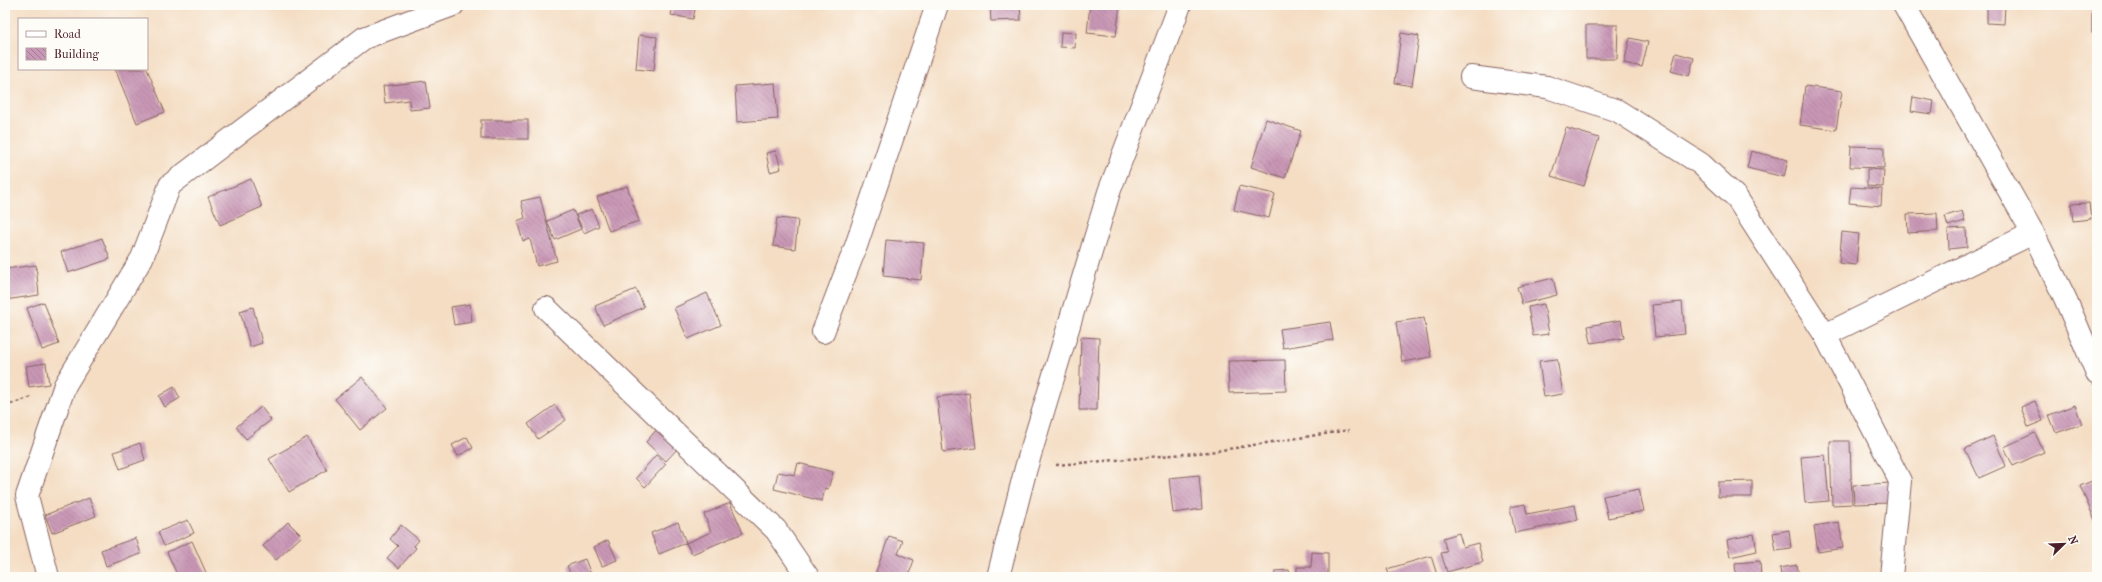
<svg xmlns="http://www.w3.org/2000/svg" width="2102" height="582" viewBox="0 0 2102 582" font-family="'IM FELL French Canon',serif">
<style>
.building{fill:url(#building-back-hatch)}
.lines{fill:none;stroke-linecap:round;stroke-linejoin:round}
.minor-casing{stroke:#866260;stroke-width:24}
.path{stroke:#866260;stroke-width:2.5;stroke-dasharray:3 3;stroke-linecap:butt}
.minor{stroke:#fff;stroke-width:22}
</style>
<defs>
<pattern id="building-back-hatch" width="6" height="6" patternUnits="userSpaceOnUse"><rect width="6" height="6" fill="#c997b6"/><path d="M-1 5l2 2M0 0l6 6M5-1l2 2" fill="none" stroke="#a57b94"/></pattern>
</defs>
<rect width="100%" height="100%" fill="#fdfcf7"/>
<filter id="ink" filterUnits="userSpaceOnUse"><feTurbulence type="fractalNoise" baseFrequency=".025" numOctaves="2"/><feDisplacementMap in="SourceGraphic" scale="8" xChannelSelector="R" yChannelSelector="G"/><feConvolveMatrix kernelMatrix="1 2 1 2 8 2 1 2 1" color-interpolation-filters="sRGB"/></filter>
<filter id="wash" filterUnits="userSpaceOnUse"><feTurbulence type="fractalNoise" baseFrequency=".012" numOctaves="4" result="noise"/><feDisplacementMap in="SourceGraphic" scale="16" xChannelSelector="R" yChannelSelector="G"/><feGaussianBlur stdDeviation="0.9" result="paint"/><feColorMatrix in="noise" values="0 0 0 0 0 0 0 0 0 0 0 0 0 0 0 0 0 1.4 0 .05"/><feComposite in="paint" operator="in"/></filter>
<g filter="url(#wash)">
<rect width="100%" height="100%" fill="#f4ddc3"/>
<g id="blocks">
<!-- building -->
<g class="building">
<polygon points="673,5 696,5 693,19 671,15"/>
<polygon points="990,5 1020,5 1021,20 991,21"/>
<polygon points="1090,5 1120,5 1116,36 1087,33"/>
<polygon points="1987,5 2005,5 2004,24 1987,23"/>
<rect x="2092" y="5" width="5" height="28"/>
<polygon points="1586,25 1618,25 1617,59 1586,59"/>
<polygon points="1061,32 1076,33 1075,48 1060,47"/>
<polygon points="1401,33 1419,36 1412,86 1395,83"/>
<polygon points="639,35 657,37 654,71 636,69"/>
<polygon points="1630,38 1648,42 1642,67 1624,63"/>
<polygon points="1676,53 1694,58 1689,76 1671,71"/>
<polygon points="115,69 147,69 165,112 137,123"/>
<polygon points="426,81 430,108 410,110 409,100 385,103 383,86"/>
<polygon points="775,83 778,119 737,122 735,86"/>
<polygon points="1805,86 1842,91 1836,130 1800,125"/>
<polygon points="1913,97 1934,101 1932,114 1911,111"/>
<polygon points="1266,119 1301,131 1285,178 1251,167"/>
<rect x="481" y="120" width="47" height="19"/>
<polygon points="1566,128 1599,138 1584,186 1551,176"/>
<polygon points="1851,146 1884,147 1884,168 1850,167"/>
<polygon points="776,151 781,169 770,172 766,153"/>
<polygon points="1751,151 1788,160 1784,177 1747,168"/>
<polygon points="1867,169 1884,170 1883,187 1867,186"/>
<polygon points="251,179 262,207 220,225 208,197"/>
<polygon points="627,186 639,221 609,231 597,197"/>
<polygon points="1239,186 1275,194 1269,218 1234,210"/>
<polygon points="1851,187 1882,189 1881,206 1849,203"/>
<polygon points="540,197 557,261 537,266 530,239 523,241 517,221 525,218 521,201"/>
<polygon points="2089,203 2091,219 2073,221 2071,204"/>
<polygon points="592,209 599,226 584,233 576,215"/>
<polygon points="573,210 581,229 555,240 547,221"/>
<polygon points="1962,211 1965,221 1948,226 1945,216"/>
<polygon points="1937,213 1938,231 1908,233 1907,214"/>
<polygon points="777,218 798,220 795,249 773,246"/>
<polygon points="1966,228 1967,247 1949,249 1948,229"/>
<polygon points="1842,232 1859,234 1856,265 1839,263"/>
<polygon points="102,238 110,259 68,273 61,252"/>
<polygon points="886,240 924,243 921,280 883,276"/>
<polygon points="36,265 39,295 5,300 5,269"/>
<polygon points="1553,278 1557,295 1522,304 1517,287"/>
<polygon points="636,289 644,307 603,325 595,306"/>
<polygon points="707,293 721,325 688,339 674,308"/>
<polygon points="44,302 59,344 42,350 27,308"/>
<polygon points="1682,302 1685,334 1655,337 1652,305"/>
<polygon points="470,304 472,322 454,325 451,307"/>
<polygon points="1544,304 1549,334 1533,336 1528,307"/>
<polygon points="253,307 262,343 250,347 240,311"/>
<polygon points="1424,318 1431,357 1402,362 1396,322"/>
<polygon points="1621,320 1624,338 1591,343 1588,326"/>
<polygon points="1330,322 1333,340 1283,348 1280,329"/>
<polygon points="1081,337 1099,338 1097,410 1079,410"/>
<polygon points="1557,359 1563,394 1544,397 1539,361"/>
<polygon points="1285,360 1286,391 1229,393 1228,361"/>
<polygon points="46,363 49,384 29,387 26,366"/>
<polygon points="362,377 387,408 360,430 335,399"/>
<polygon points="174,387 180,398 165,407 159,396"/>
<polygon points="969,393 976,448 943,452 937,397"/>
<polygon points="2035,401 2043,421 2028,427 2021,407"/>
<polygon points="555,405 566,420 538,439 528,424"/>
<polygon points="2075,405 2082,424 2056,433 2049,415"/>
<polygon points="261,407 271,420 246,439 236,427"/>
<polygon points="658,428 679,447 666,461 646,442"/>
<polygon points="2035,433 2044,452 2013,466 2004,447"/>
<polygon points="1993,436 2006,466 1979,478 1965,449"/>
<polygon points="307,437 327,470 289,492 269,459"/>
<polygon points="467,437 473,448 458,456 452,445"/>
<polygon points="1830,441 1850,441 1852,504 1832,505"/>
<polygon points="140,443 145,460 120,469 114,452"/>
<polygon points="656,455 666,464 645,487 636,478"/>
<polygon points="1825,455 1829,501 1805,503 1801,457"/>
<polygon points="798,463 833,472 828,489 825,488 822,501 774,489 778,472 795,475"/>
<polygon points="1199,475 1202,509 1173,513 1169,478"/>
<polygon points="2097,479 2097,525 2080,486"/>
<polygon points="1752,481 1752,497 1718,497 1718,482"/>
<polygon points="1891,483 1892,503 1854,504 1853,485"/>
<polygon points="1639,489 1644,511 1608,518 1603,496"/>
<polygon points="89,498 96,516 52,533 45,515"/>
<polygon points="730,503 743,533 692,554 686,543 711,532 704,514"/>
<polygon points="1525,504 1527,514 1575,505 1578,520 1515,533 1510,507"/>
<polygon points="188,520 194,533 164,546 158,532"/>
<polygon points="288,522 302,536 276,560 263,546"/>
<polygon points="678,522 686,543 659,554 651,533"/>
<polygon points="1839,522 1843,548 1818,552 1814,526"/>
<polygon points="401,525 419,540 414,546 416,548 399,568 387,558 398,546 390,539"/>
<polygon points="1789,530 1791,549 1776,551 1773,533"/>
<polygon points="1459,533 1463,547 1478,543 1483,562 1447,572 1441,553 1447,552 1443,538"/>
<polygon points="1754,534 1757,551 1730,557 1727,540"/>
<polygon points="889,536 903,541 898,554 914,560 908,577 890,575 890,577 874,577"/>
<polygon points="136,538 141,554 106,566 101,550"/>
<polygon points="608,540 617,560 602,566 594,547"/>
<polygon points="192,541 208,577 178,577 167,552"/>
<polygon points="1312,552 1328,553 1328,577 1297,577 1297,567 1311,567"/>
<polygon points="1431,556 1437,575 1430,577 1390,577 1387,569"/>
<polygon points="585,559 592,577 572,577 567,566"/>
<polygon points="1760,561 1761,577 1736,577 1735,563"/>
<polygon points="1797,565 1799,577 1781,577 1780,568"/>
<polygon points="1289,570 1290,577 1275,577 1275,571"/>
</g>
</g>
</g>
<g filter="url(#ink)">
<use href="#blocks" fill-opacity="0" stroke="#866260" stroke-width="1"/>
<g class="lines">
<defs>
<g id="minor">
<polyline points="1904,5 2033,233 2065,298 2097,373"/>
<polyline points="1471,77 1547,87 1618,111 1701,164 1736,197 1825,335 1900,481 1891,577"/>
<polyline points="546,308 776,530 808,577"/>
<polyline points="823,332 856,246 937,5"/>
<polyline points="1825,335 2033,233"/>
<polyline points="48,577 27,496 65,385 142,258 170,185 364,38 453,5"/>
<polyline points="998,577 1026,468 1109,192 1180,5"/>
</g>
</defs>
<!-- minor casing -->
<use href="#minor" class="minor-casing"/>
<!-- path -->
<g class="path">
<polyline points="5,406 31,397"/>
<polyline points="1056,465 1209,452 1349,430"/>
</g>
<!-- minor -->
<use href="#minor" class="minor"/>
</g>
</g>
<!-- margin -->
<rect width="2102" height="582" fill="none" stroke="#fdfcf7" stroke-width="20"/>
<!-- legend -->
<rect x="18" y="18" width="130" height="52" fill="#fdfcf7" stroke="#b5a4a5"/>
<rect x="26" y="31" width="20" height="6" fill="#ffffff" stroke="#b5a4a5"/>
<text x="54" y="38" font-size="12" fill="#4a1f2b">Road</text>
<rect x="26" y="48" width="20" height="12" fill="url(#building-back-hatch)" stroke="#b5a4a5"/>
<text x="54" y="58" font-size="12" fill="#4a1f2b">Building</text>
<!-- north arrow -->
<g transform="translate(2064 544) rotate(67)" stroke="#fdfcf7" stroke-width="3" paint-order="stroke">
<path d="M0-3L7 15L0 10L-7 15Z" fill="#4a1f2b"/>
<text y="-6" font-size="11" font-weight="bold" text-anchor="middle" fill="#4a1f2b">N</text>
</g>
</svg>
